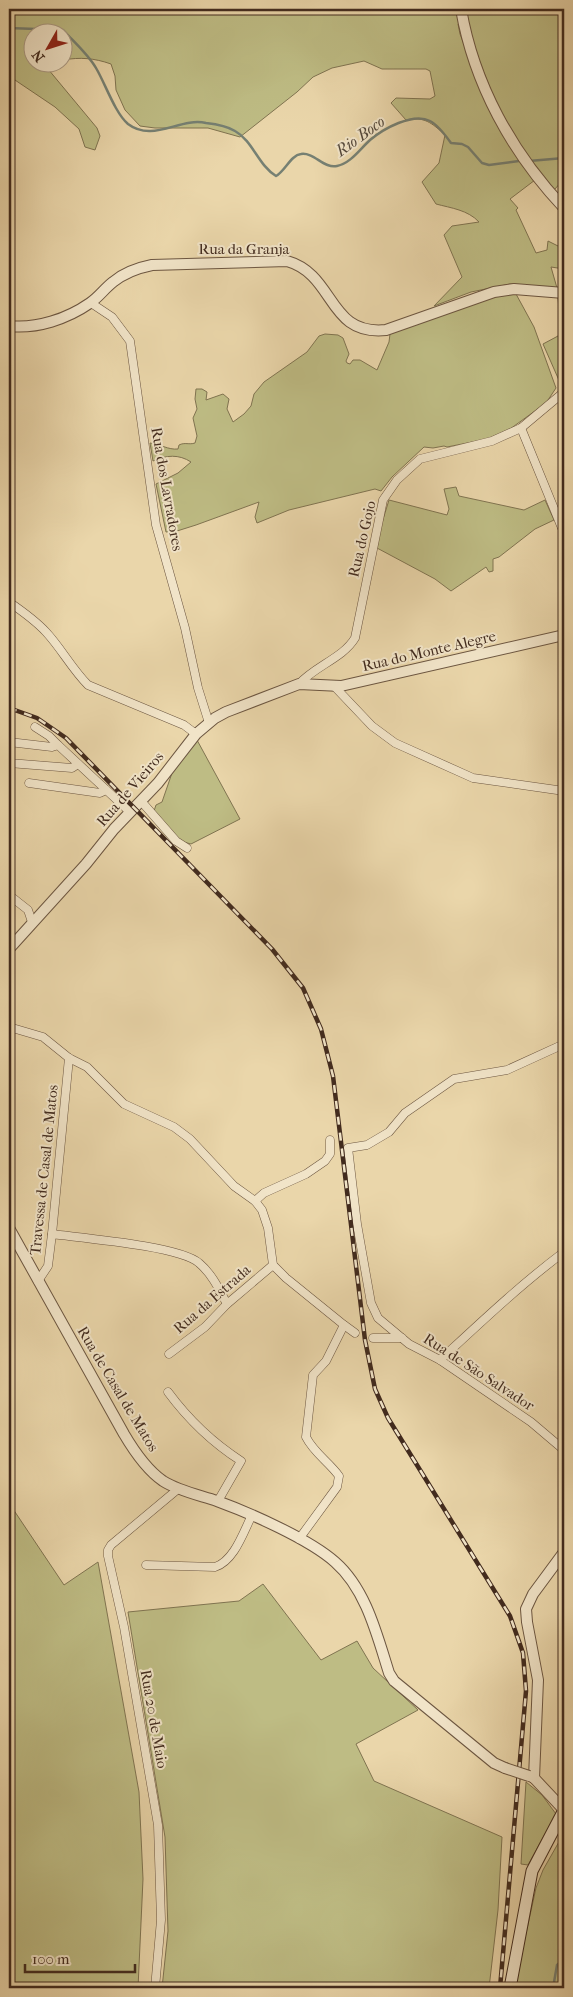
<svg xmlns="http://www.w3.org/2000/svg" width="573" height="1997" viewBox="0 0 573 1997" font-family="'IM FELL French Canon',serif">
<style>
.green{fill:#bebc84;stroke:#807451}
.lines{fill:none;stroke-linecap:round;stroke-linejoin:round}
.stream{stroke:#768073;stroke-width:2.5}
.minor-casing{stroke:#6c5641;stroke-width:9}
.tertiary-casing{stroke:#6c5641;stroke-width:12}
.secondary-casing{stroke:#422b1e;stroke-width:13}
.minor{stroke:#f1e4c8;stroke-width:8}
.tertiary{stroke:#f1e4c8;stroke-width:10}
.secondary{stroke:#f1e4c8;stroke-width:11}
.rail-casing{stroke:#422b1e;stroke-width:4.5}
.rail{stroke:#f1e4c8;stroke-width:2.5;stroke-dasharray:8;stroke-linecap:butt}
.tertiary-bridge-casing{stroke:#6c5641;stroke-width:12;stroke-linecap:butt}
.tertiary-bridge{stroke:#f1e4c8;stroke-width:10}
.labels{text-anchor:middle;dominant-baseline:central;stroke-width:4;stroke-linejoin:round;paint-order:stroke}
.street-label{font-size:15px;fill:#422b1e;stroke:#f1e4c8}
.water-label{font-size:16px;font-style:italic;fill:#53473a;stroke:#f1e4c8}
</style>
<rect width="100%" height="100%" fill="#ead6aa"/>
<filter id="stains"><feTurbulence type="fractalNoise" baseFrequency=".004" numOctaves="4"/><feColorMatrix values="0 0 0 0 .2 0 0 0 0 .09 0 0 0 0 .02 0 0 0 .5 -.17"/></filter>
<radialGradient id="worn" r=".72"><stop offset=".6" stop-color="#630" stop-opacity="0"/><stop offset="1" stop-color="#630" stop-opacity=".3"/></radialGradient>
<!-- green -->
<g class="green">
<path d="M9,9H564V179L554,190C508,140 487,87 467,23L458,24L460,34C480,85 498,139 535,180L510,199L518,208L516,210L536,253L547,250L548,241L558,246L564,237V269L551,267L557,288L510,284L471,292L434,306L462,277L444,235L452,226L479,222C468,210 451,208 436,204L422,182L439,163L445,135C432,123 424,116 406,120L391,103L396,98L430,99L435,96L430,71L426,69H382L364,61L332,68L313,77L297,92L240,137L208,128H155L140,126L125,110L116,90L115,76L111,64C94,58 80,57 63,60L62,32H32V62L43,63L97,128L100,136L95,150L85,147L79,129L55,107L9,76Z"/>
<path d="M516,294L534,327L556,388L546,403L510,429L487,439L447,447L444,446L433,448L424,447L392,477L381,491L375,489L289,510L257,523L255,517L259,502L196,525L177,531L166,532L156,484L178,473L191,462C179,454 166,455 153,461L150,443C160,444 168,450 178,449L179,445C185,442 189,445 195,443L197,436L193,418L197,409L195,399L196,389H202L207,392L206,400L223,394L229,399L227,409L233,422L244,414L251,406L254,394L264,382L307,352L319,336L325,334L338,335L343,338L349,354L346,361L347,363L350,364L353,360H360L377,370L389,342L390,334L480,301L493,297Z"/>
<polygon points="558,298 564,298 564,384 560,383 558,378 543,344 558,336 561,332"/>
<polygon points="456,487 459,496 524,510 545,500 554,520 535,529 499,557 493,559 493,571 489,572 486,567 451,591 435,579 377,548 381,526 389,500 447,515 449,509 444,489"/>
<polygon points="197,740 240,819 191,844 180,841 154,811 156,805 162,802 172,773"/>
<polygon points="9,1503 64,1585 98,1562 139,1792 143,1879 138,1988 9,1988"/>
<polygon points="263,1584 321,1660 357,1641 373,1668 418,1710 356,1744 374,1781 502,1837 498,1910 489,1988 162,1988 168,1931 165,1837 128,1612 239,1601"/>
<polygon points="526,1782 542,1795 556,1814 528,1865 521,1864"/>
<polygon points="564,1833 564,1988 514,1988 536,1888 543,1870"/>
</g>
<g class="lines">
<!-- stream -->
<g class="stream">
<path d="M9,28L63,30C74,42 88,54 96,68C105,83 115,113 128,124C153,143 180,117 206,123C215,124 227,126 235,131C253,141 258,165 276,176C285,171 291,155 301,154C314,152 324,169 337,166C351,163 360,149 370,140C383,129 413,112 430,121C438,125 446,136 451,143L462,144L468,147L482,163L489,165L519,161"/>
<polyline points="529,161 564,158"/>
<polyline points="553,1988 557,1965 564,1959"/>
</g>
<defs>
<g id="minor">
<polyline points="91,303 112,317 130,341 156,525 185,628 198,688 209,723"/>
<polyline points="521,428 564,533"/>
<path d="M9,602C22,611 35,620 46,632C61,648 72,669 88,685L184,725L196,734"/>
<path d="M299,684C315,666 343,658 355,638L383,500L397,480L420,459L492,441L521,428L564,392"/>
<polyline points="334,686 372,726 395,743 473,778 564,791"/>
<polyline points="35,727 49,736 58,745"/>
<polyline points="9,742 52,747 58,745 130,812"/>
<polyline points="9,763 72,768 78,764"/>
<polyline points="29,783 100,793 106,790"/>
<polyline points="141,801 176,841 187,848"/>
<polyline points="9,895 28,910 32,922"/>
<polyline points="9,1027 43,1037 69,1058 87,1067 124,1104 174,1127 190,1139 234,1186 255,1201 262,1210 268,1228 273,1265 286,1278 344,1325 355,1333"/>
<polyline points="564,1044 507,1070 454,1079 405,1113 389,1132 367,1145 348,1148 357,1224 371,1303 378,1318 409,1344 440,1360 531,1422 564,1450"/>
<polyline points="255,1201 264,1193 306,1174 325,1161 330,1154 330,1140"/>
<path d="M52,1234C82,1238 180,1246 199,1263C212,1274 219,1289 227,1304"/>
<polyline points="38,1281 48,1266 52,1234 69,1058"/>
<polyline points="373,1338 402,1338"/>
<polyline points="169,1354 205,1327 227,1304 273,1265"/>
<path d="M440,1360C480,1323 520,1285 564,1252"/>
<path d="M168,1392C188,1419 213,1443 241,1461L218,1501"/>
<path d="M299,1539L337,1487L339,1476C329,1462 314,1453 306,1437L313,1375L326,1361L344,1325"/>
<path d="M146,1565L215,1567C234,1561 243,1533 252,1515"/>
<polyline points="155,1988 161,1920 158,1825 124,1627 108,1556 108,1550 111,1545 178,1489"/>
</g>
<g id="tertiary">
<path d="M461,9C474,84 512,153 564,208"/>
<path d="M9,326C37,329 67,319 90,303C99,297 105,288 113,282C125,272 137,268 152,265L287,261C336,275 327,336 386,330L494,292L514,289L564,293"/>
<polyline points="9,949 86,864 114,829 158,783 196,734 215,718 226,712 299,684 341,686 564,635"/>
<path d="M9,1228L124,1434C134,1451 147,1470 163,1481C179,1491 199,1495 217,1501C250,1513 309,1539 335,1562C366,1589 377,1635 389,1673L394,1681L494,1763L505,1768"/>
<polyline points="530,1776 534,1778 564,1810"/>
<polyline points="534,1778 538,1680 527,1622 526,1609 533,1594 564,1552"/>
</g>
<polyline id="secondary" points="510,1988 532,1871 564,1810"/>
</defs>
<!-- minor casing -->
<use href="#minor" class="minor-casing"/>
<!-- tertiary casing -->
<use href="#tertiary" class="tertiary-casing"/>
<!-- secondary casing -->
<use href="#secondary" class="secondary-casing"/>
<!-- minor -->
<use href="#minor" class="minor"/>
<!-- tertiary -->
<use href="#tertiary" class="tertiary"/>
<!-- secondary -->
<use href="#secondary" class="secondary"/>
<defs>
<polyline id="rail" points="9,708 37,718 66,738 272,949 303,988 321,1029 333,1076 365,1340 375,1389 388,1418 510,1616 523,1653 526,1691 500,1988"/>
</defs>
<!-- rail casing -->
<use href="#rail" class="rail-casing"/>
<!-- rail -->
<use href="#rail" class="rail"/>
<defs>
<polyline id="tertiary-bridge" points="505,1768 529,1776"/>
</defs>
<!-- tertiary-bridge casing -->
<use href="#tertiary-bridge" class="tertiary-bridge-casing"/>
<!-- tertiary-bridge -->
<use href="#tertiary-bridge" class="tertiary-bridge"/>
</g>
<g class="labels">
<!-- street labels -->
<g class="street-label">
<text x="244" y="249">Rua da Granja</text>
<text transform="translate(167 489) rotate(80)">Rua dos Lavradores</text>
<text transform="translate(362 539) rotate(-77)">Rua do Gojo</text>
<text transform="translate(429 651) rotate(-13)">Rua do Monte Alegre</text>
<text transform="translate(130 789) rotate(-49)">Rua de Vieiros</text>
<text transform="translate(44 1170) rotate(-84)">Travessa de Casal de Matos</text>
<text transform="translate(212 1299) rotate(-41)">Rua da Estrada</text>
<text transform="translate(479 1372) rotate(33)">Rua de São Salvador</text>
<text transform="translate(118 1389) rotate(59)">Rua de Casal de Matos</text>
<text transform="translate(154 1719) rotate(80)">Rua 20 de Maio</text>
</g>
<!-- water labels -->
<g class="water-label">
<text transform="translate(360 136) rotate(-36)">Rio Boco</text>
</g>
</g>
<!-- margin -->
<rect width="573" height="1997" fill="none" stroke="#ead6aa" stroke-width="30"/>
<rect x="10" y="10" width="553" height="1977" fill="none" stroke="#422b1e" stroke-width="2.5"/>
<rect x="15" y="15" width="543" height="1967" fill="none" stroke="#422b1e"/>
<!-- north arrow -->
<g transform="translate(48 48) rotate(231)"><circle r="24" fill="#f1e4c8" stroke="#ab9a84"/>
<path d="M0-4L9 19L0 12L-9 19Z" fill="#8f2418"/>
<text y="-8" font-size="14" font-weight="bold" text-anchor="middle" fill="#422b1e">N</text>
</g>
<!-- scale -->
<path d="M25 1964v8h110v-8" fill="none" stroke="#422b1e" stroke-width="2.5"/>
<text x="32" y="1964" font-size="15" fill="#422b1e" stroke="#f1e4c8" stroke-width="4" paint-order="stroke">100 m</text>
<rect width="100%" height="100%" filter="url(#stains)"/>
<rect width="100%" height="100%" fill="url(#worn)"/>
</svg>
